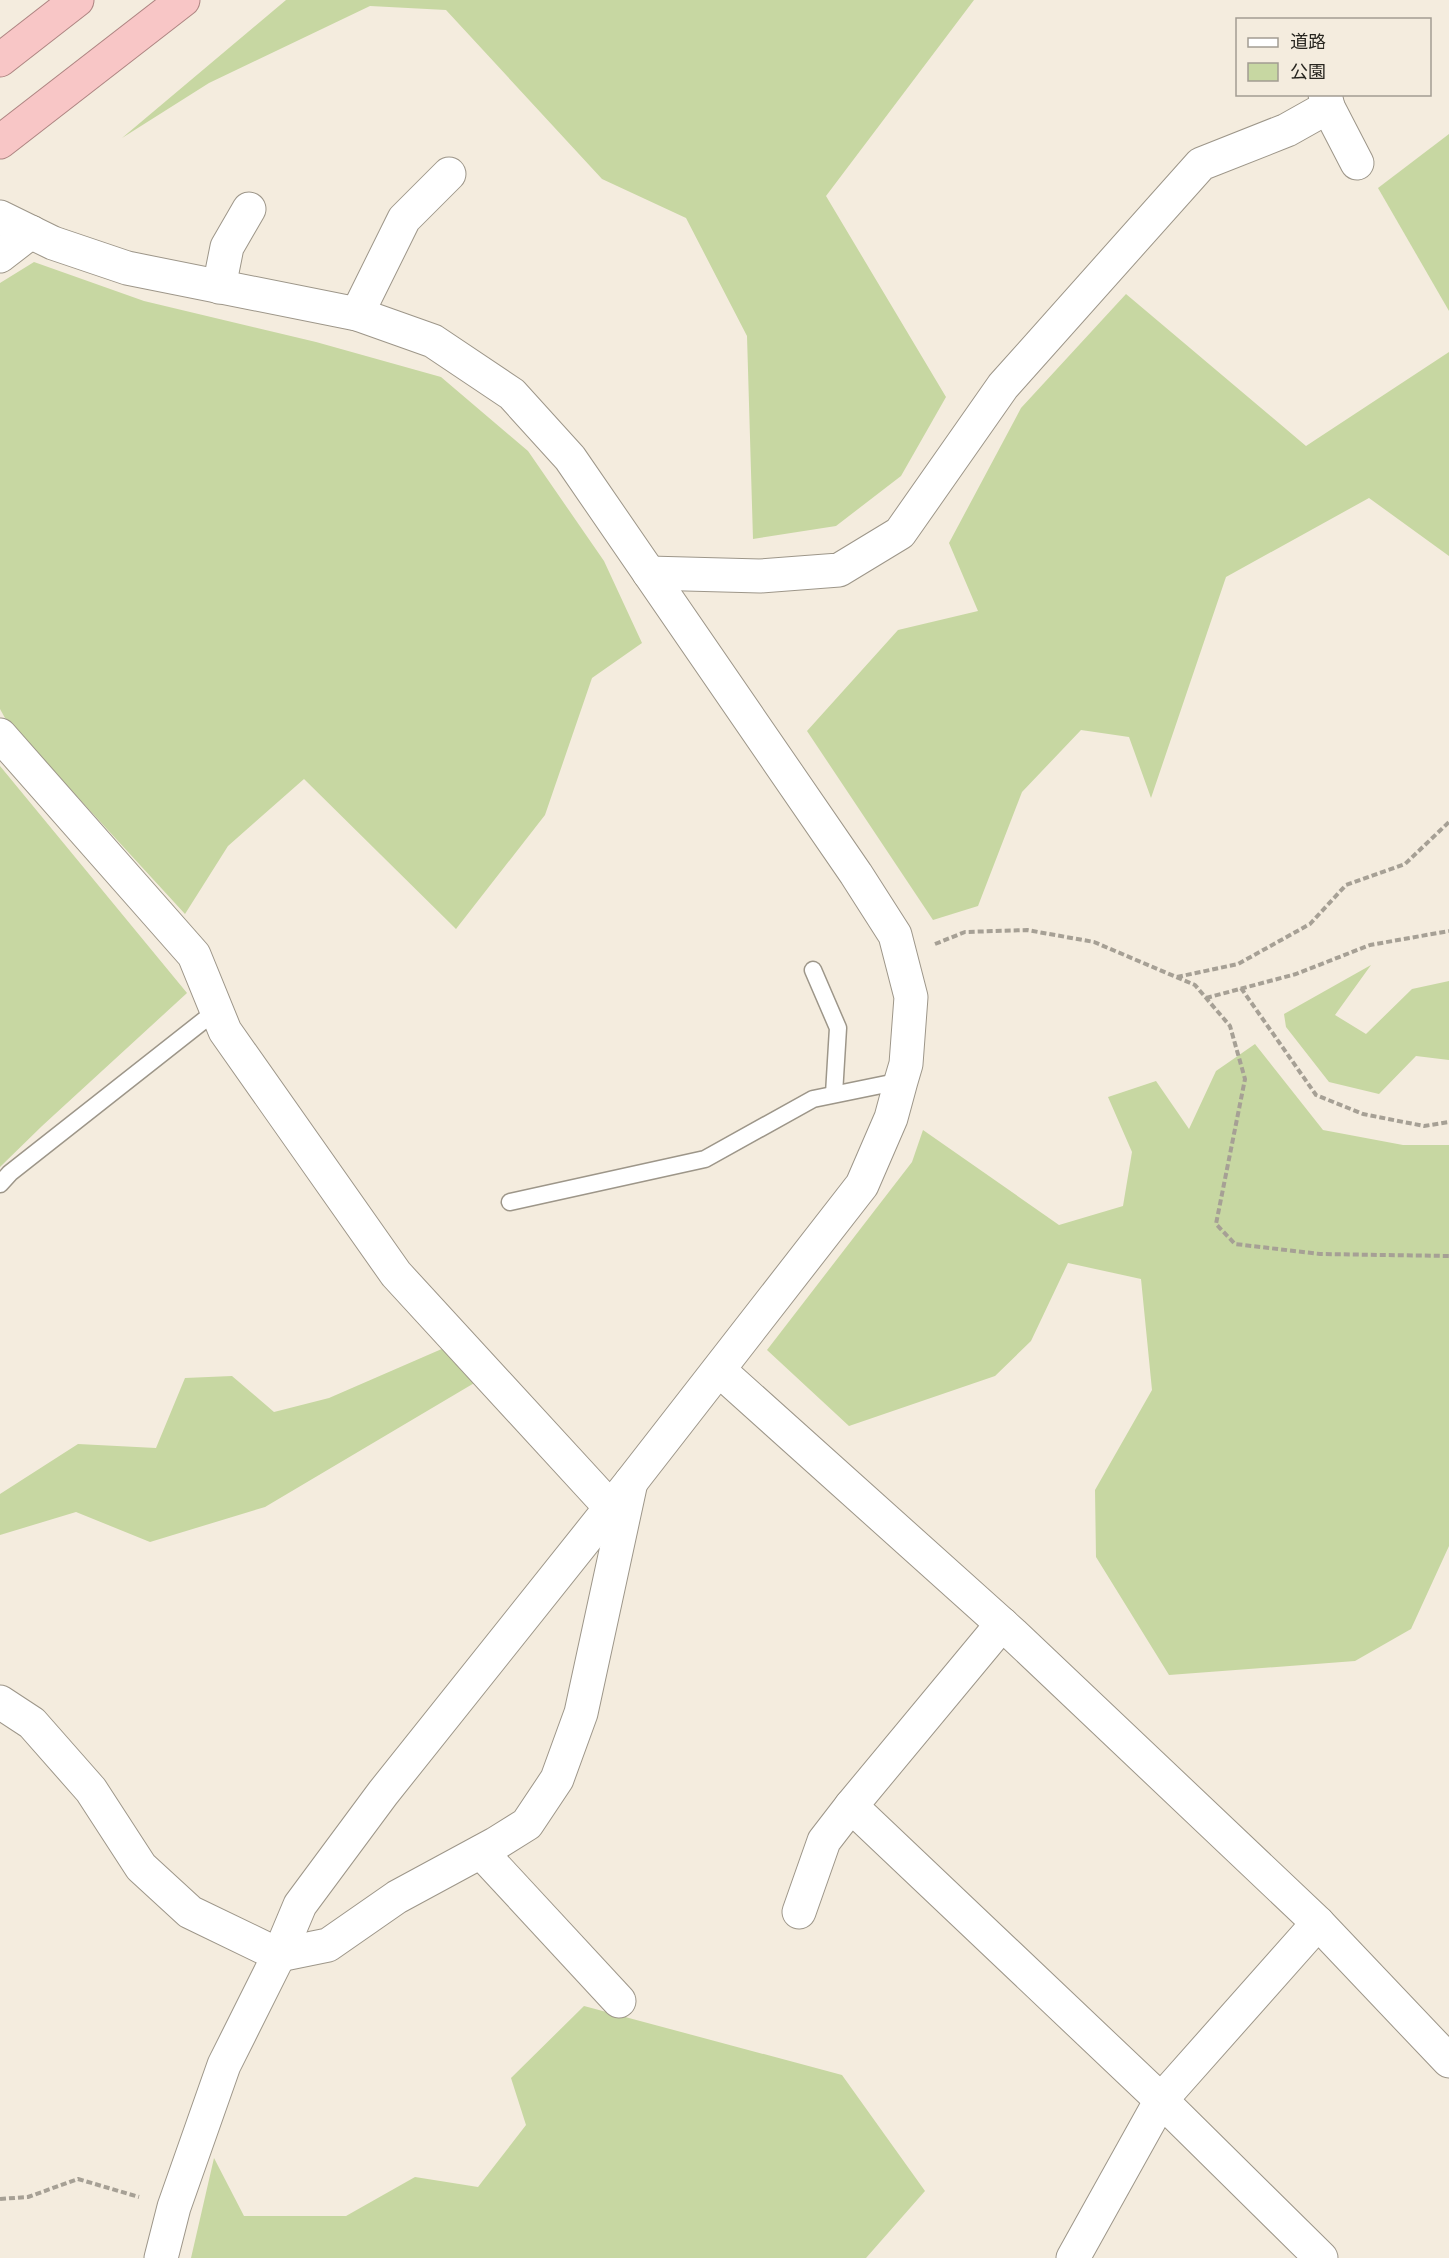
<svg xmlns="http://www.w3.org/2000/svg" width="1449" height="2258" viewBox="0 0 1449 2258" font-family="'Exo 2','Noto Sans JP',sans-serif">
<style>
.green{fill:#c7d7a2}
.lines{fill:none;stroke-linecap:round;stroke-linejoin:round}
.service-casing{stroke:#9d9689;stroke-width:19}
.minor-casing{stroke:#9d9689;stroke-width:35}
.tertiary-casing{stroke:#9d9689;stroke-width:35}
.trunk-casing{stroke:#ae8582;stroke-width:35}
.path{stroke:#a6a095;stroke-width:4;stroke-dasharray:6 3;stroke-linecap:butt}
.service{stroke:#fff;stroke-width:16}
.minor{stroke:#fff;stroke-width:33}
.tertiary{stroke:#fff;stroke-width:33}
.trunk{stroke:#f8c6c6;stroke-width:33}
</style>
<rect width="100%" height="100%" fill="#f4ecde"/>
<!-- green -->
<g class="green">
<polygon points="286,0 974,0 826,196 946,397 901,476 836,526 753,539 747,336 686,218 602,179 446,10 370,6 209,83 122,138"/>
<polygon points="1449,134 1449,311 1378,188"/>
<polygon points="34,262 144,301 316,342 441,377 528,451 604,561 642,643 592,678 545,815 456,929 304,779 228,846 185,914 5,718 0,709 0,283"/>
<polygon points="1126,294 1306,446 1449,352 1449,556 1369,498 1226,577 1151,798 1129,737 1081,730 1022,792 978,906 933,920 807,731 898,630 978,611 949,543 1021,408"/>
<polygon points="0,766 187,993 42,1126 0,1167"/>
<polygon points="1371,965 1335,1015 1366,1034 1412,989 1449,981 1449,1060 1416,1056 1379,1094 1329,1082 1286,1027 1284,1014"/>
<polygon points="1255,1044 1323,1130 1403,1145 1449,1145 1449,1546 1411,1629 1355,1661 1169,1675 1096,1557 1095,1490 1152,1390 1141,1279 1068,1263 1031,1341 995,1376 849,1426 767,1350 912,1162 923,1130 1059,1225 1123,1206 1132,1152 1108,1097 1156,1081 1189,1129 1216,1071"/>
<polygon points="444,1348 476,1382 265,1507 150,1542 76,1512 0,1535 0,1494 78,1444 156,1448 185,1378 232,1376 274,1412 329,1398"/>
<polygon points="584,2006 842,2075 925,2191 866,2258 191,2258 214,2158 244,2216 346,2216 415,2177 478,2187 526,2125 511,2078"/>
</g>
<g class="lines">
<defs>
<g id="service">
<polyline points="813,970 838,1028 834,1094"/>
<polyline points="0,1184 10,1173 217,1010"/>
<polyline points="510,1202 705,1159 813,1099 901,1081"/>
</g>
<g id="minor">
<polyline points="1328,107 1357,163"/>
<polyline points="0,256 31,232"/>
<polyline points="219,287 227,247 249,209"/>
<polyline points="357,314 404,219 449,174"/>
<polyline points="649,573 760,576 839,570 900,533 1003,386 1201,164 1287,130 1328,107 1325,94"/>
<polyline points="0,735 194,955 225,1031 396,1274 611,1508"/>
<polyline points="719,1370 1013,1634 1318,1923 1449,2061"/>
<polyline points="1002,1624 851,1806 1161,2100 1321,2258"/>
<polyline points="0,1702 32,1723 91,1790 141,1867 190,1912 279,1955 328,1945 397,1897 495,1844 527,1824 557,1779 581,1713 631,1482"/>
<polyline points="481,1852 619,2001"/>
<polyline points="799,1912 824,1841 851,1806"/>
<polyline points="1073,2258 1161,2100 1318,1923"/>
</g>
<polyline id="tertiary" points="0,217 53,243 127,268 357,314 433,341 512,394 570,458 856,874 895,935 911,997 906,1064 901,1081 891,1118 862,1185 631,1482 383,1793 300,1905 279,1955 224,2065 174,2207 161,2258"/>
<g id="trunk">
<polyline points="0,60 77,0"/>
<polyline points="0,142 183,0"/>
</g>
</defs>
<!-- service casing -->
<use href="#service" class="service-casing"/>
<!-- minor casing -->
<use href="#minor" class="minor-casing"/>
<!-- tertiary casing -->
<use href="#tertiary" class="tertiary-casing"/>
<!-- trunk casing -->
<use href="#trunk" class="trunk-casing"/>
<!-- path -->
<g class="path">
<polyline points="935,944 965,932 1027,930 1094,942 1195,985 1230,1026 1245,1079 1216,1224 1235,1244 1320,1254 1449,1256"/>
<polyline points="1177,977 1238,964 1310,924 1346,885 1405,864 1449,822"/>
<polyline points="1241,988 1316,1095 1363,1114 1424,1126 1449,1122"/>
<polyline points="1206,998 1296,974 1370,945 1449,931"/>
<polyline points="0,2199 28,2197 78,2179 139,2197"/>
</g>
<!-- service -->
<use href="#service" class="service"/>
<!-- minor -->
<use href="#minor" class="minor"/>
<!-- tertiary -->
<use href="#tertiary" class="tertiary"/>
<!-- trunk -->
<use href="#trunk" class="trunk"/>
</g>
<!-- legend -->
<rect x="1236" y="18" width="195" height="78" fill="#f4ecde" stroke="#a29c92" stroke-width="1.5"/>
<rect x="1248" y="38" width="30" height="9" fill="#ffffff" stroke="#a29c92" stroke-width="1.5"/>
<text x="1290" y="48" font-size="18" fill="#27251f">道路</text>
<rect x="1248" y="63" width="30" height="18" fill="#c7d7a2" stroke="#a29c92" stroke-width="1.5"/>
<text x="1290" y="78" font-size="18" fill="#27251f">公園</text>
</svg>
